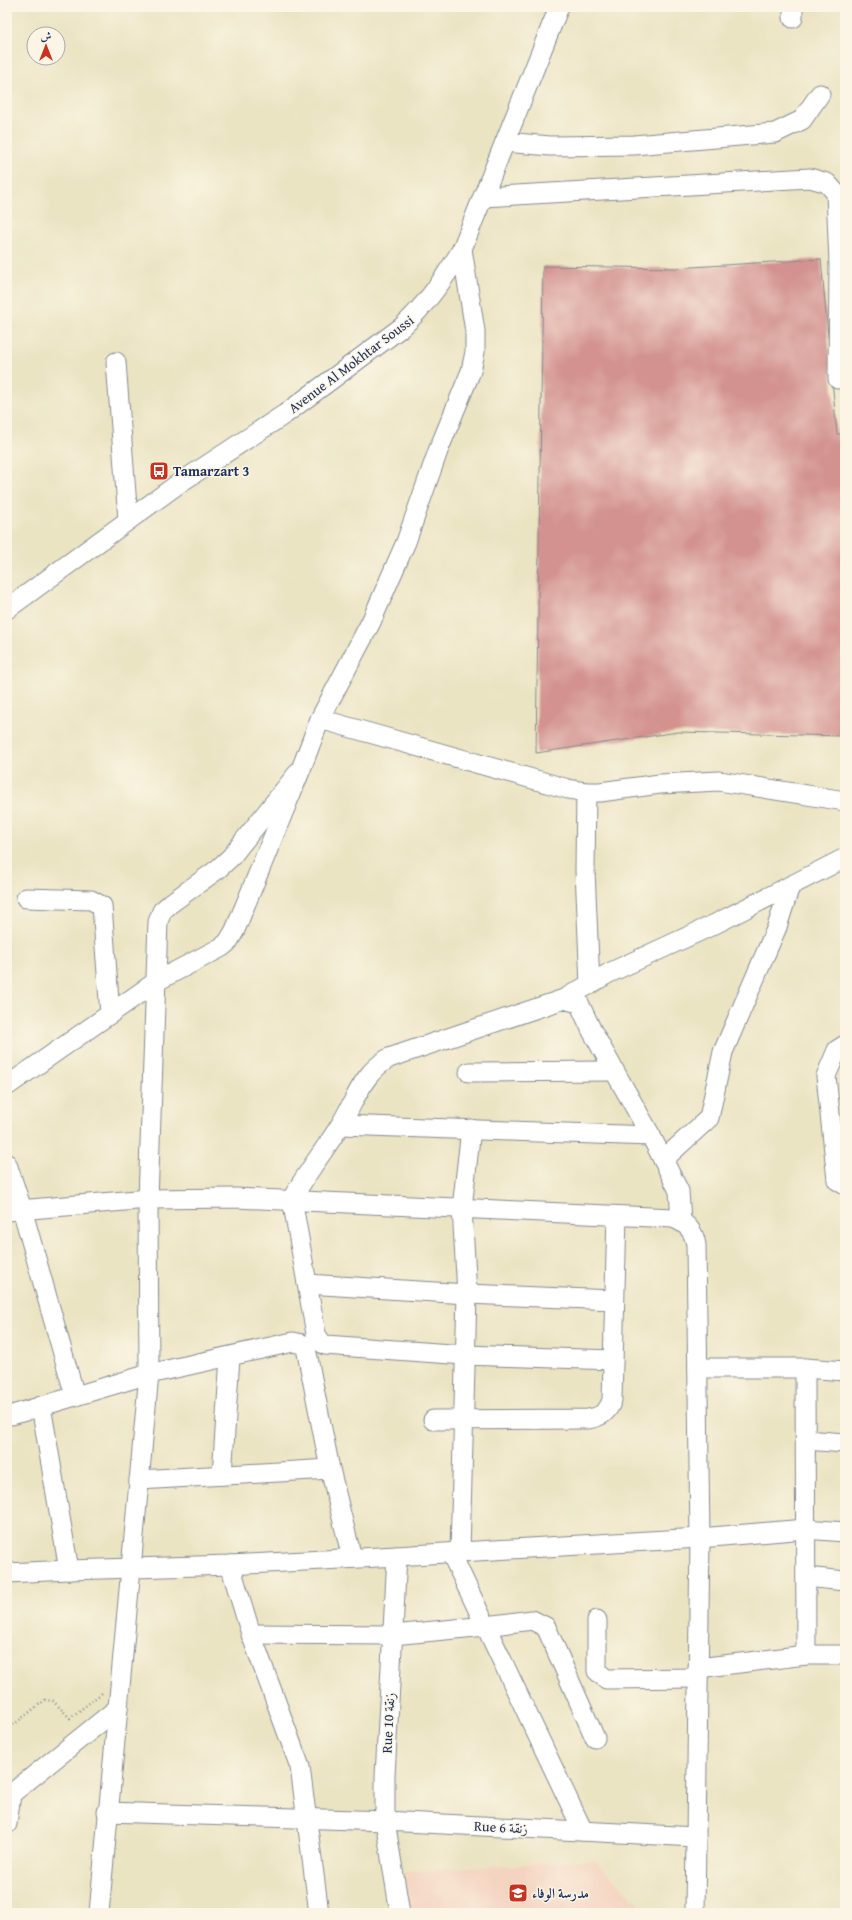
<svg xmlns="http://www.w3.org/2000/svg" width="852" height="1920" viewBox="0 0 852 1920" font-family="'Gentium Book Plus',Amiri,serif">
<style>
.built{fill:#f4d3c0}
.building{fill:#d3928f}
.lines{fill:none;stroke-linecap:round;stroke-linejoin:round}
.minor-casing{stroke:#838a90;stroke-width:21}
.path{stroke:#838a90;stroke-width:2.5;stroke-dasharray:1 3;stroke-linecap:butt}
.minor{stroke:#fff;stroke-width:19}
.labels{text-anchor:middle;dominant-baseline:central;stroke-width:3;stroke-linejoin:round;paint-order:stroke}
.street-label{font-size:14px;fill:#1b2f5e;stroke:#fcf5e5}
.poi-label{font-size:14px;font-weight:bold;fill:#1b2f5e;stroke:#fcf5e5;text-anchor:start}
</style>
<rect width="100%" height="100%" fill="#fcf5e5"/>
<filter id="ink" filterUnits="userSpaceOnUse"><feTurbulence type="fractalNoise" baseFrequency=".025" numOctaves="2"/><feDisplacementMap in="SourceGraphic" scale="8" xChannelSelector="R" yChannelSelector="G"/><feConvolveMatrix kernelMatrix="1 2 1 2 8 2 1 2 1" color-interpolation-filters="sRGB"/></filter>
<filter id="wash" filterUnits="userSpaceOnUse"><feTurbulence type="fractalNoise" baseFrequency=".012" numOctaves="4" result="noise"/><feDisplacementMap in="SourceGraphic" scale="16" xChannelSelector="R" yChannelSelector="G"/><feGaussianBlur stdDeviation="0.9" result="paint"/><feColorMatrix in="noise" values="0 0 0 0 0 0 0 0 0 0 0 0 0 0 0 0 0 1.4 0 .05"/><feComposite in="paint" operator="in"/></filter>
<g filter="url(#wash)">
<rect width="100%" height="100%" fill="#ebe4c3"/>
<!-- built -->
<polygon class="built" points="594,1860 648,1913 412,1913 404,1872"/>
<g id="blocks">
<!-- building -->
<polygon class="building" points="821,259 837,434 845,434 845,746 842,736 678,732 536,753 543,266 676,268"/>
</g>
</g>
<g filter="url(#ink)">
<use href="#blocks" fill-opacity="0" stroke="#838a90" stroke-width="1"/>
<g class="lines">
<defs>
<g id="minor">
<polyline points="793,7 793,18"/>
<polyline points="505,142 550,146 634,145 775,133 802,120 820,94"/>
<polyline points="483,197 810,178 827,183 836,193 839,262"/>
<polyline points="116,362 128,520"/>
<polyline points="838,379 839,262 845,261"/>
<path d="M7,609L178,484L285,414L402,327C427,304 445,278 462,249L559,7"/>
<polyline points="320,719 568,789 586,792 600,792 660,784 719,781 845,801"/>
<polyline points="586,792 585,870 590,985"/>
<polyline points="26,898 91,900 102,906 110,1014"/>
<polyline points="564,999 609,973 713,925 845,858"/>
<polyline points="845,1045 837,1050 826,1076 837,1180 845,1185"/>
<polyline points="469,1072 614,1071"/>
<polyline points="7,1086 157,981 222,947 228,942 235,930 301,769 320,719 371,622 406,542 438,451 471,371 475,352 475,331 462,249"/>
<polyline points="341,1125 651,1136"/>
<polyline points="471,1129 462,1208 467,1294 460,1552 700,1538 805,1529 845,1532"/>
<polyline points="663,1160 709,1118 723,1052 777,927 790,886"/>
<polyline points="7,1164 22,1209 75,1396"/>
<path d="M7,1211L148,1199L236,1198L673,1218C687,1223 694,1231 696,1245L700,1538L695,1913"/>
<polyline points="307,1284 467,1294 614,1300"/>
<path d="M613,1360L465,1355L325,1345L321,1342L316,1334L292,1199C306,1173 325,1150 341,1124C356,1099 362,1074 389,1058L564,999L579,1003L592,1031L651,1136L679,1191L681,1221"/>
<polyline points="698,1368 805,1368 845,1371"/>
<polyline points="805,1368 806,1655"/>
<polyline points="41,1406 69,1570"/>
<polyline points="12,1415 149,1374 293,1342 302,1344 306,1348 330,1469 352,1558"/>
<path d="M433,1420L588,1419C601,1417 608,1412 612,1400L617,1216"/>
<polyline points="806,1440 845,1443"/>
<polyline points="222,1475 230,1357"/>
<polyline points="139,1480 330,1469"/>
<polyline points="451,1553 583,1831"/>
<polyline points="397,1556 460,1552"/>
<polyline points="230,1565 251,1634 300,1767 319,1913"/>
<polyline points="7,1573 69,1570 230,1565 397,1556 385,1776 385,1821 400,1913"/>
<polyline points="806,1577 845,1581"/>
<polyline points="597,1620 597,1671 606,1679 698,1678"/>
<polyline points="251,1634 393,1635 486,1626 532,1620 546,1627 595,1738"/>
<polyline points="698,1668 806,1655 845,1655"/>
<polyline points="107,1812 385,1821 696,1837"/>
<polyline points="7,1824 11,1794 118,1708"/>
<polyline points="99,1913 149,1374 148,1199 158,922 162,911 171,903 218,869 231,857 301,769"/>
</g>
</defs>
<!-- minor casing -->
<use href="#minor" class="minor-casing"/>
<!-- path -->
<polyline class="path" points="7,1730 45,1700 53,1701 70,1718 102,1693"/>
<!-- minor -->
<use href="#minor" class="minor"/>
</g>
</g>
<!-- icons -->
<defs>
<symbol id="bus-square" viewBox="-11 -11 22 22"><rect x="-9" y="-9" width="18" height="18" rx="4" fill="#c8321e" stroke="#fcf5e5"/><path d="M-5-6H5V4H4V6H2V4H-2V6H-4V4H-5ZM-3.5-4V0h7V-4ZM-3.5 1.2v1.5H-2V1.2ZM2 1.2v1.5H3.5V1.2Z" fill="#fff"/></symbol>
<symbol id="school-square" viewBox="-11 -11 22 22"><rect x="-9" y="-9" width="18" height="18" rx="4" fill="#c8321e" stroke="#fcf5e5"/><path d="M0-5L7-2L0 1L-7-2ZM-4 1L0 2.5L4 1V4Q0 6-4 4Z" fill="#fff"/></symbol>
</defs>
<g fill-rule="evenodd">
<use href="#bus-square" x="148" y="460" width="22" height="22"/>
<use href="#school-square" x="507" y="1882" width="22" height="22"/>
</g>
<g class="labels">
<!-- street labels -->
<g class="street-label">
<text transform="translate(351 364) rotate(-37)">Avenue Al Mokhtar Soussi</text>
<text transform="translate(388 1723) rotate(-87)">Rue 10 زنقة</text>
<text transform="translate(501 1827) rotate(3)">Rue 6 زنقة</text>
</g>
<!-- poi labels -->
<g class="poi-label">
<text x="173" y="471">Tamarzart 3</text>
<text x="532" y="1893">مدرسة الوفاء</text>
</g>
</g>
<!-- margin -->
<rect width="852" height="1920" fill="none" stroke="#fcf5e5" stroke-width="24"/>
<!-- north arrow -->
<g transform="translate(46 46)"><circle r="19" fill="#fcf5e5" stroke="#a2a6af"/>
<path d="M0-3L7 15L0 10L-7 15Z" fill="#c8321e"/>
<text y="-6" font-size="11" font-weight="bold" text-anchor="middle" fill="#1b2f5e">ش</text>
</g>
</svg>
